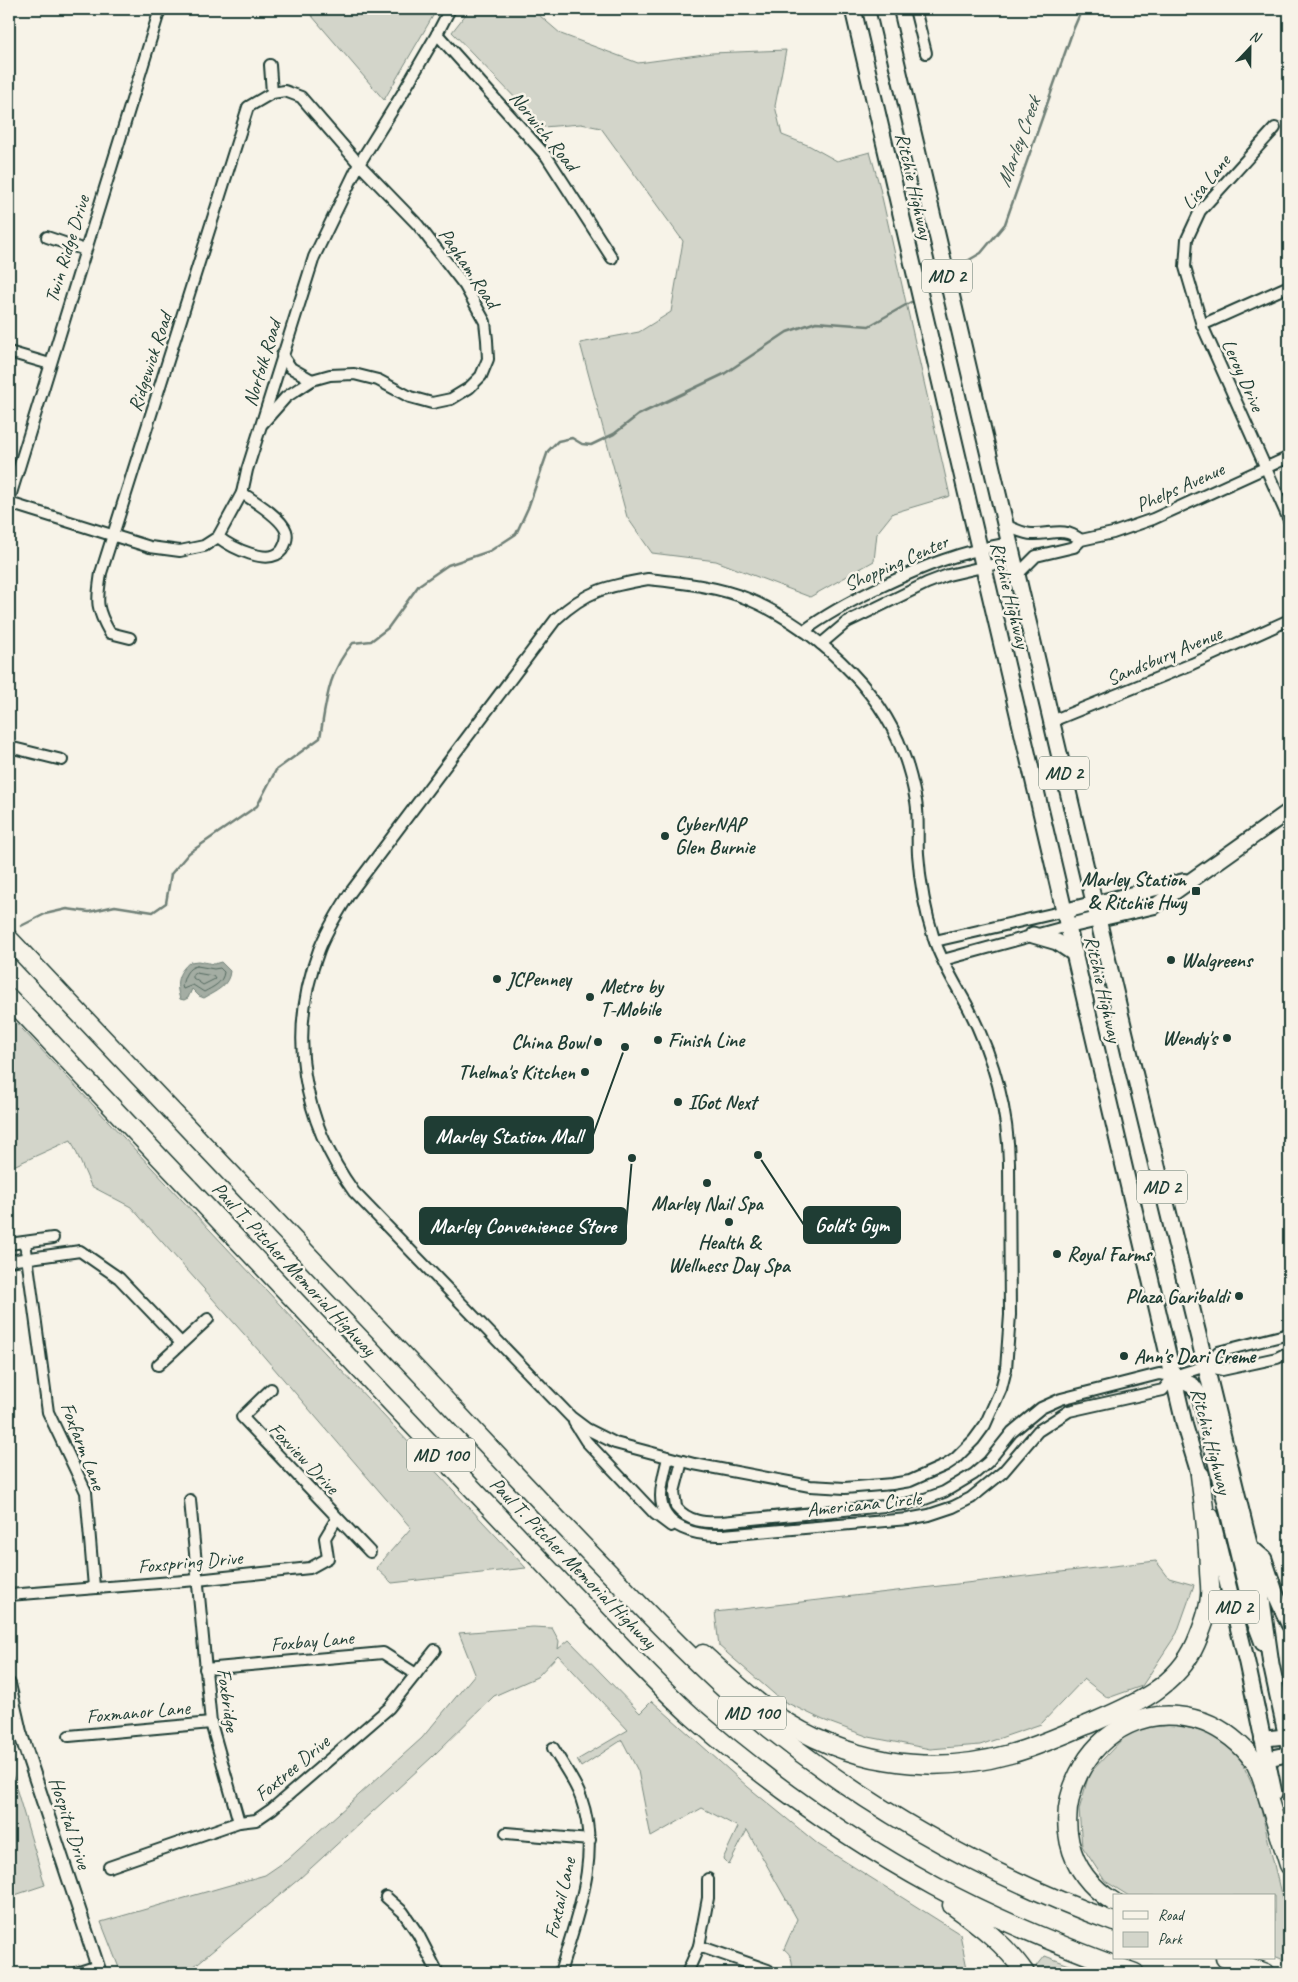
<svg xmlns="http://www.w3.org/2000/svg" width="1298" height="1982" viewBox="0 0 1298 1982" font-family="Caveat,sans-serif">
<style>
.green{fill:#d3d5ca;stroke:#79897f}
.water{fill:#a4ada3;stroke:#6f8077}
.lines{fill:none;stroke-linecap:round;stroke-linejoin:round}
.shore{stroke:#546a60;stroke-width:1}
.stream{stroke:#6f8077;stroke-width:2.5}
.minor-casing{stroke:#1f3d34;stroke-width:14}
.tertiary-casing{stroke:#1f3d34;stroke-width:16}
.secondary-casing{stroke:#1f3d34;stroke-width:18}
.primary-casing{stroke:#1f3d34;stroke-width:19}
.motorway-casing{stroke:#1f3d34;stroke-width:21}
.minor{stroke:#f7f3e8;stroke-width:10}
.tertiary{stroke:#f7f3e8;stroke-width:12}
.secondary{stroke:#f7f3e8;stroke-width:14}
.primary{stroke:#f7f3e8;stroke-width:15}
.motorway{stroke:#f7f3e8;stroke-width:18}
.poi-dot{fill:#1f3d34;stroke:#f7f3e8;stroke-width:2}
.labels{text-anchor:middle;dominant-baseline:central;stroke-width:5;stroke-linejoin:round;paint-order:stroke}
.shield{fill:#f7f3e8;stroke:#60746a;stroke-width:1}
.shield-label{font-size:19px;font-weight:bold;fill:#1f3d34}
.street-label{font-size:20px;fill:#1f3d34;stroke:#f7f3e8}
.poi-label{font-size:20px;font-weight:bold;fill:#1f3d34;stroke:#f7f3e8;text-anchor:start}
.water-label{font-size:21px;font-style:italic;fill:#405950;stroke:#f7f3e8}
.leader{fill:none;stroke:#1f3d34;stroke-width:2}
.callout-dot{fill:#1f3d34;stroke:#f7f3e8;stroke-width:2}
.callout{fill:#1f3d34;stroke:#1f3d34;stroke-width:2}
.callout-label{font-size:21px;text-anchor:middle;font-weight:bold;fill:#fff}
</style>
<rect width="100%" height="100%" fill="#f7f3e8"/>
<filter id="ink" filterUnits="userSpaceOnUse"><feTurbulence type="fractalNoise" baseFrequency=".02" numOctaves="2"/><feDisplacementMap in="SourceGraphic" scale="10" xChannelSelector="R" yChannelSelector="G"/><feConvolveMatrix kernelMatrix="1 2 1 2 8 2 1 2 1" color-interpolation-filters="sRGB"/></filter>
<g filter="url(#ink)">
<!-- green -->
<g class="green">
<polygon points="306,9 437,9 384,100"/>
<polygon points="470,9 532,9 561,34 638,63 712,53 786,50 775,106 782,135 810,146 837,161 870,152 879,184 950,496 893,513 877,533 874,561 810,597 716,561 652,553 627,517 580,343 639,332 671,312 683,241 601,128 581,124 543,127 452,32"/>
<polygon points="9,1015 526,1568 392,1583 376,1568 411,1528 260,1352 131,1207 91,1186 71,1140 9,1168"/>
<polygon points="1156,1561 1169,1578 1194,1585 1177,1633 1142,1686 1108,1698 1084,1679 1041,1724 980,1745 930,1749 869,1737 823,1720 781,1700 719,1646 715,1612"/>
<path d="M533,1627L552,1628L559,1641L558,1649L569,1640L640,1713L652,1701L748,1787L819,1845L960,1934L968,1973L792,1972C793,1962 792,1955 784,1949L797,1919L747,1830L729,1865L723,1859L738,1827L702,1808L651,1837L638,1771L622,1740L581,1767L577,1760L628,1730L558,1655L537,1677L494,1696L432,1757L299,1879L186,1973H121L101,1922L265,1875L287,1860L422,1738L475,1674L459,1633Z"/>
<polygon points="1177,1725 1209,1733 1237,1752 1258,1797 1289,1928 1289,1962 1274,1956 1274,1896 1129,1896 1105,1881 1082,1846 1079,1810 1089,1774 1125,1736 1146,1727"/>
<polygon points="9,1764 45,1885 9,1897"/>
<polygon points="1045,1956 1091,1973 1041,1973 1037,1966"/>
</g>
<!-- water -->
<path class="water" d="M198,961L214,964L221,962L230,971C229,986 216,991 204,998L199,996L192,989L188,998L184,1000L180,999C175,983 177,973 190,962Z"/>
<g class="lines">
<!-- shore -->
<g class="shore">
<path d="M197,966L214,969L220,968L224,972C223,983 213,987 204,992L193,985L183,989L182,986C184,977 187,967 197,966Z"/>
<polygon points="196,973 213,976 215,979 203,985 193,978 193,975"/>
</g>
<!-- stream -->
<g class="stream">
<polyline points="957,267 981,253 1005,224 1073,30 1082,9"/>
<path d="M21,926L45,914L67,909L89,912L115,906L153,912L166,903L171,874L189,853L257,806L276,770L320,738C326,703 328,671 353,643L371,641L388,628L419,585L448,565L490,551L516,534L528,508L548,451L558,441L572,438L582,444L591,445L614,434L638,415L724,374L787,332L816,322L869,326L911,302"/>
</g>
<defs>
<g id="minor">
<polyline points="915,9 926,53"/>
<polyline points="437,34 547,157 612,258"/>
<polyline points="270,65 272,93 285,91 301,97 359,164 418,225 465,286 485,322 487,340 488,359 481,376 469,388 451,399 432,403 410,397 378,380 354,374 330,375 312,380"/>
<polyline points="1275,128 1200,211 1187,239 1185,267 1202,325 1289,520"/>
<polyline points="47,237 85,250"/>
<polyline points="1202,325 1289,286"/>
<polyline points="9,352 50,364"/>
<polyline points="263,423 286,397 312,380 291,368 282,355"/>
<polyline points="9,500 160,9"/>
<polyline points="9,503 150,547 180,551 204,546 218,537 242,493 247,470 314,257 359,164 401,96 437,34 450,9"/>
<path d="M1005,526C1014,528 1023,534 1032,534C1051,535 1063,526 1081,540"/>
<path d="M218,537C231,547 269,567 282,550C285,545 288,537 286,531C281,517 254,501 242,493"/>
<polyline points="1017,575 1036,556 1074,547 1081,540 1113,533 1153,519 1289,457"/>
<path d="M648,579C682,583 716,586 748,599C811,626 880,687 903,753C909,768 913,785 916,801C919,818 917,836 918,854C920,883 925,911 934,939C942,963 956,985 968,1007C993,1056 1008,1107 1009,1163L1010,1315L1006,1369L1001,1389L985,1425L974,1440L955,1459L946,1465L910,1481L892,1484L845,1488L810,1486L694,1464L615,1443L587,1429L571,1417L354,1192C302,1120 287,1034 319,950C327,929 339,911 350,893L556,619C587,590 608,586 648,579Z"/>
<path d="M804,631C828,613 853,600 880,587C926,565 959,552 1010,543"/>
<path d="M130,638L110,633C95,607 97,601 101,573L248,107L272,93"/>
<polyline points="821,644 847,622 927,583 948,575 1013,560"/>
<polyline points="1052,721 1192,664 1289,620"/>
<polyline points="9,747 62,760"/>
<polyline points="935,941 1065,911"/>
<polyline points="943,960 1068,926"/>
<polyline points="25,1242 48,1412 86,1492 94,1587"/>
<polyline points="9,1244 53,1238"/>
<polyline points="9,1261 80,1251 119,1278 181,1343"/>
<polyline points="158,1365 208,1319"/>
<polyline points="1206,1366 1218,1352 1289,1334"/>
<polyline points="271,1389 242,1417 370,1552"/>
<polyline points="574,1422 586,1441 655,1514 671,1526"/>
<path d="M668,1458C665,1470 661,1484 661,1496C661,1529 698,1536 723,1535L908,1519L929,1515L953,1507L971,1498L1003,1472L1038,1431L1069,1411L1163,1390L1174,1376"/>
<path d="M682,1461L674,1492L676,1507C688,1522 705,1523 722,1522L905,1504L922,1500L944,1492L974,1474L988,1462L1012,1432L1041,1408L1061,1399L1159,1374L1174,1376L1206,1366L1222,1370L1277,1358L1289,1352"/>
<polyline points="190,1500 211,1723 239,1822"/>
<polyline points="9,1595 197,1580 310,1568 328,1558 325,1538 337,1518"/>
<polyline points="205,1669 383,1653 416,1674"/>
<polyline points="69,1736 211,1723"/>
<path d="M553,1748C562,1764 575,1781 581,1798C602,1857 576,1917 560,1973"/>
<polyline points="506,1833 590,1840"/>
<polyline points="109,1867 239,1822 256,1820 272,1809 389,1708 435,1650"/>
<polyline points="386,1897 403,1912 418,1934 438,1973"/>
<polyline points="699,1946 768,1970"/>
<polyline points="76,1973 98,1966"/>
<polyline points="687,1973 699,1946 708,1898 708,1879"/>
</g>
<polyline id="tertiary" points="9,1684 20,1732 100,1973"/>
<g id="secondary">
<polyline points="1065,911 1184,881"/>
<polyline points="1068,926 1155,906 1289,811"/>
<polyline points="1262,1739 1289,1736"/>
<polyline points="1266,1759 1289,1754"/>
</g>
<g id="primary">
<polyline points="853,9 1185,1427 1203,1486"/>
<polyline points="884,9 1130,1055 1261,1593 1271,1664 1289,1747"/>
<polyline points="1033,935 1057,942 1075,954"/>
<polyline points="1174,1376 1193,1386 1200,1396 1254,1619 1263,1643"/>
<polyline points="1211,1516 1247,1663 1274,1793"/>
<polyline points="1249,1546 1264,1559 1276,1595 1289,1624"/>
</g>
<g id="motorway">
<path d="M9,939C150,1088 291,1237 432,1386C494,1452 555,1518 618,1582C666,1633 715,1683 769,1728C872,1811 990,1876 1114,1922"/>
<path d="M9,998L574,1596C613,1637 651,1679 693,1717C767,1782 848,1839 934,1886C998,1921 1066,1948 1135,1973"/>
<path d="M703,1654C726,1675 749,1697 775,1715C844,1762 929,1777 1010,1754C1036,1747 1062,1735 1087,1725C1131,1706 1176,1689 1196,1643C1202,1629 1209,1611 1210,1596C1211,1587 1209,1578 1209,1569C1208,1538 1204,1507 1200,1475"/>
<path d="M1114,1902C1013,1840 1091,1682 1204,1722C1223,1729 1242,1744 1254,1761C1262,1774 1265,1790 1270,1804C1276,1824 1283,1845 1289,1865"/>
<path d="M952,1905C980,1925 1006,1945 1025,1973"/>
<polyline points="1225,1958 1266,1973"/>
</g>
</defs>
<!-- minor casing -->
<use href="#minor" class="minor-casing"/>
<!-- tertiary casing -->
<use href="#tertiary" class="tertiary-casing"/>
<!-- secondary casing -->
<use href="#secondary" class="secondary-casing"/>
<!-- primary casing -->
<use href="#primary" class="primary-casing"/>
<!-- motorway casing -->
<use href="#motorway" class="motorway-casing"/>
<!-- minor -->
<use href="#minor" class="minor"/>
<!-- tertiary -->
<use href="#tertiary" class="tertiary"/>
<!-- secondary -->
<use href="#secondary" class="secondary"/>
<!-- primary -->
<use href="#primary" class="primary"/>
<!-- motorway -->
<use href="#motorway" class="motorway"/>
</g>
</g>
<!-- markers -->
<g class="poi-dot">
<circle cx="665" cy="836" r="5"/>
<rect x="1191" y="886" width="10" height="10" rx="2.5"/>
<circle cx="1171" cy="960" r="5"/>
<circle cx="497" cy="979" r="5"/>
<circle cx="590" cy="997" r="5"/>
<circle cx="1227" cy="1038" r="5"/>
<circle cx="658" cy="1040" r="5"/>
<circle cx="598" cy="1042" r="5"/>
<circle cx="585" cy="1072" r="5"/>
<circle cx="678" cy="1102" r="5"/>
<circle cx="707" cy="1183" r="5"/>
<circle cx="729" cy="1222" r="5"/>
<circle cx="1057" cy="1254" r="5"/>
<circle cx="1239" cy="1296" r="5"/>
<circle cx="1124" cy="1356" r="5"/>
</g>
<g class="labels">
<!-- shield labels -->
<g class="shield">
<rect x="922" y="259.5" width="50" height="33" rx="4"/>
<rect x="1039" y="756.5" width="50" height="33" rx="4"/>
<rect x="1137" y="1170.5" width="50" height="33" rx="4"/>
<rect x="407" y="1438.5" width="68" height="33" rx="4"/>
<rect x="1209" y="1590.5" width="50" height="33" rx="4"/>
<rect x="718" y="1696.5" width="68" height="33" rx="4"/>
</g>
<g class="shield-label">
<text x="947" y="276">MD 2</text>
<text x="1064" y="773">MD 2</text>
<text x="1162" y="1187">MD 2</text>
<text x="441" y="1455">MD 100</text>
<text x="1234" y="1607">MD 2</text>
<text x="752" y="1713">MD 100</text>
</g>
<!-- street labels -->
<g class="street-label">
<text transform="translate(544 131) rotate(51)">Norwich Road</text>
<text transform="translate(1206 182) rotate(-51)">Lisa Lane</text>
<text transform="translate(914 186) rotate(77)">Ritchie Highway</text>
<text transform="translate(67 249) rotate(-73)">Twin Ridge Drive</text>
<text transform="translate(469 268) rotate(56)">Pagham Road</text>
<text transform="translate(150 362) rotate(-72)">Ridgewick Road</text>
<text transform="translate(262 363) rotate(-73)">Norfolk Road</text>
<text transform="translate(1243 375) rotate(66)">Leroy Drive</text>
<text transform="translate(1180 487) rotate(-24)">Phelps Avenue</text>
<text transform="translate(896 563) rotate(-24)">Shopping Center</text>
<text transform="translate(1010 595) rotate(76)">Ritchie Highway</text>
<text transform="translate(1164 656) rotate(-23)">Sandsbury Avenue</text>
<text transform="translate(1103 989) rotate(77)">Ritchie Highway</text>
<text transform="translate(294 1269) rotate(47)">Paul T. Pitcher Memorial Highway</text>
<text transform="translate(1211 1441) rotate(75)">Ritchie Highway</text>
<text transform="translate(83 1446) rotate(69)">Foxfarm Lane</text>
<text transform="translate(304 1458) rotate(46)">Foxview Drive</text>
<text transform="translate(864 1504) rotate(-6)">Americana Circle</text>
<text transform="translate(190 1562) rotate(-5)">Foxspring Drive</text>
<text transform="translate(573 1563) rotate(46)">Paul T. Pitcher Memorial Highway</text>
<text transform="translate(312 1641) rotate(-5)">Foxbay Lane</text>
<text transform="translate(228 1700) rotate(82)">Foxbridge</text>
<text transform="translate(138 1712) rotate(-5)">Foxmanor Lane</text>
<text transform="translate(292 1768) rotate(-40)">Foxtree Drive</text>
<text transform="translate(70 1823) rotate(72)">Hospital Drive</text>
<text transform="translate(560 1898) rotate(-77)">Foxtail Lane</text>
</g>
<!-- poi labels -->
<g class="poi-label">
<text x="675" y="824">CyberNAP<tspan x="675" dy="23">Glen Burnie</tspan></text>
<text x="1186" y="879" text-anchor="end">Marley Station<tspan x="1186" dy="23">&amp; Ritchie Hwy</tspan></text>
<text x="1181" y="960">Walgreens</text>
<text x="507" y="979">JCPenney</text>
<text x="600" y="986">Metro by<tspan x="600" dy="23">T-Mobile</tspan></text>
<text x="1217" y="1038" text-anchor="end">Wendy's</text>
<text x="668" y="1040">Finish Line</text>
<text x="588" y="1042" text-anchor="end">China Bowl</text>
<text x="575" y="1072" text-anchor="end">Thelma's Kitchen</text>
<text x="688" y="1102">IGot Next</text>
<text x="707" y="1203" text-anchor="middle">Marley Nail Spa</text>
<text x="729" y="1242" text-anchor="middle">Health &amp;<tspan x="729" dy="23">Wellness Day Spa</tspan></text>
<text x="1067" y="1254">Royal Farms</text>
<text x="1229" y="1296" text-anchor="end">Plaza Garibaldi</text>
<text x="1134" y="1356">Ann's Dari Creme</text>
</g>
<!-- water labels -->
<g class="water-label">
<text transform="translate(1018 142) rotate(-70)">Marley Creek</text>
</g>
</g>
<!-- callouts -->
<path class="leader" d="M625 1047L593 1135M758 1155L804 1225M632 1158L626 1226"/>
<g class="callout-dot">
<circle cx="625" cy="1047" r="5"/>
<circle cx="758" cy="1155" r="5"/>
<circle cx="632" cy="1158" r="5"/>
</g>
<g class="callout">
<rect x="425" y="1117" width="168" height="36" rx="5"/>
<rect x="804" y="1207" width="96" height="36" rx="5"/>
<rect x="420" y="1208" width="206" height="36" rx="5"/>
</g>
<g class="callout-label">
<text x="509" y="1143">Marley Station Mall</text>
<text x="852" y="1232">Gold's Gym</text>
<text x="523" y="1233">Marley Convenience Store</text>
</g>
<!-- margin -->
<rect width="1298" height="1982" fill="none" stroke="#f7f3e8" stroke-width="30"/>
<rect x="15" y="15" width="1268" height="1952" fill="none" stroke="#1f3d34" stroke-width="2" filter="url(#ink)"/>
<!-- legend -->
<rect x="1113" y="1894" width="162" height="65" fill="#f7f3e8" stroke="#a1aaa0"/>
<rect x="1123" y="1911" width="25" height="8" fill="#f7f3e8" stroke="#a1aaa0"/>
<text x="1158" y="1920" font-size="15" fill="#1f3d34">Road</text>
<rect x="1123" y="1932" width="25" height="15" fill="#d3d5ca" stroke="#a1aaa0"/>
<text x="1158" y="1944" font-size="15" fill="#1f3d34">Park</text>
<!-- north arrow -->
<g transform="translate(1250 48) rotate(22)" stroke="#f7f3e8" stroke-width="4" paint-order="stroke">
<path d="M0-4L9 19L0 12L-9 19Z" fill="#1f3d34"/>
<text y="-8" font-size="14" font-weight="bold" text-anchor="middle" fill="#1f3d34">N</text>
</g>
</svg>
